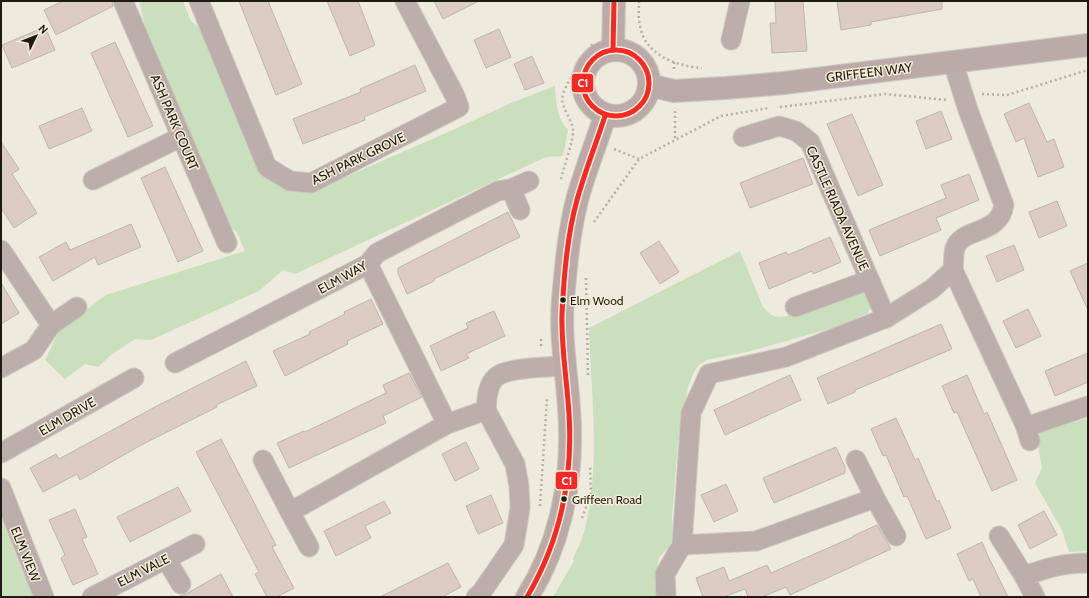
<svg xmlns="http://www.w3.org/2000/svg" width="1089" height="598" viewBox="0 0 1089 598" font-family="Cabin,sans-serif">
<style>
.green{fill:#cadfbc}
.building{fill:#dcccc4;stroke:#bcb6af}
.lines{fill:none;stroke-linecap:round;stroke-linejoin:round}
.street-casing{stroke:#cbc8bf;stroke-width:21}
.secondary-casing{stroke:#cbc8bf;stroke-width:24}
.path{stroke:#b7ada8;stroke-width:2.5;stroke-dasharray:2 3;stroke-linecap:butt}
.street{stroke:#bcaeab;stroke-width:19}
.secondary{stroke:#bbaba8;stroke-width:22}
.bus-1-casing{stroke:#f5edd7;stroke-width:8}
.bus-1{stroke:#f52a26;stroke-width:5}
.bus-dot{fill:#1e1b13;stroke:#f5edd7;stroke-width:1.5}
.labels{text-anchor:middle;dominant-baseline:central;stroke-width:3;stroke-linejoin:round;paint-order:stroke}
.bus-label{font-size:12px;fill:#1e1b13;stroke:#f5edd7;text-anchor:start}
.street-label{font-size:13px;fill:#1e1b13;stroke:#f5edd7}
.line-badge{stroke:#f5edd7;stroke-width:1.5}
.badge-label{font-size:11px;text-anchor:middle;font-weight:bold;fill:#fff}
</style>
<rect width="100%" height="100%" fill="#eeeade"/>
<!-- green -->
<g class="green">
<path d="M139,1H183L191,21L200,28L261,174L311,192L455,129L511,103L555,86C556,103 557,118 568,130L563,156L546,157L295,274L283,270L259,291L151,340L135,339L111,355L98,367L85,364L65,379L45,360L59,331L106,295L245,251L237,232L229,226L147,34Z"/>
<path d="M740,251L763,307C768,312 772,317 779,317C792,318 842,296 857,290L866,292L872,305L868,313L836,327L747,352L707,360L699,365L694,372L688,387L678,442L672,517L673,538L669,547L659,558L656,572L660,597H553L574,561L573,559C577,549 583,539 585,528C601,462 591,395 589,328Z"/>
<polygon points="1088,418 1088,551 1069,552 1062,530 1035,483 1042,468 1037,440 1038,433"/>
<path d="M1,508C9,540 20,568 35,597H1Z"/>
</g>
<!-- building -->
<g class="building">
<polygon points="63,1 112,1 113,6 56,35 44,10"/>
<polygon points="239,1 268,1 302,84 276,95"/>
<polygon points="327,1 358,1 375,45 350,56"/>
<polygon points="434,1 479,1 443,19"/>
<polygon points="775,1 803,1 807,51 772,53 770,23 776,23"/>
<polygon points="837,1 942,1 942,9 871,22 871,25 841,30"/>
<polygon points="45,27 55,50 12,68 2,45"/>
<polygon points="499,29 511,57 486,68 474,40"/>
<polygon points="115,42 153,126 128,137 91,53"/>
<polygon points="532,56 544,83 525,90 514,64"/>
<polygon points="415,65 426,91 364,117 365,120 303,144 293,119 361,92 360,89"/>
<polygon points="1029,103 1047,142 1054,139 1064,167 1038,177 1024,138 1016,142 1004,114"/>
<polygon points="82,108 92,131 49,149 39,126"/>
<polygon points="941,111 952,139 926,149 916,121"/>
<polygon points="852,114 883,185 858,196 827,124"/>
<polygon points="1,142 19,169 12,174 37,213 14,228 1,208"/>
<polygon points="803,158 813,184 750,208 740,183"/>
<polygon points="165,167 203,251 178,262 141,178"/>
<polygon points="969,174 979,200 936,218 941,230 880,256 869,230 946,198 941,185"/>
<polygon points="1057,201 1067,226 1039,238 1029,212"/>
<polygon points="508,212 520,237 434,279 434,281 407,294 398,273 398,268"/>
<polygon points="131,224 141,247 98,265 95,257 53,281 39,257 66,242 70,250"/>
<polygon points="830,237 841,262 813,274 812,271 769,289 759,263 786,252 788,255"/>
<polygon points="659,241 679,272 660,284 640,253"/>
<polygon points="1014,245 1024,270 997,282 986,256"/>
<polygon points="1088,263 1088,310 1070,271"/>
<polygon points="1,283 19,313 1,324"/>
<polygon points="371,299 383,324 347,341 348,344 285,376 273,351 310,334 309,332 345,314 344,312"/>
<polygon points="1028,309 1041,336 1016,348 1003,321"/>
<polygon points="494,311 505,336 466,354 469,358 441,371 430,346 468,328 466,323"/>
<polygon points="941,324 952,349 855,390 855,392 828,404 817,378"/>
<polygon points="1088,353 1088,382 1055,396 1045,371"/>
<polygon points="246,361 257,386 216,405 217,407 143,444 80,480 77,474 43,492 30,468 56,454 59,459 153,408"/>
<polygon points="409,373 422,397 383,416 386,423 289,468 277,443 304,431 305,432 386,393 383,385"/>
<polygon points="790,375 801,400 725,435 714,410"/>
<polygon points="967,375 984,414 987,412 1017,480 992,491 957,412 954,413 942,386"/>
<polygon points="896,418 915,460 918,458 937,502 939,500 951,528 926,539 907,496 904,497 886,455 883,456 871,429"/>
<polygon points="221,439 276,545 272,547 294,588 277,597 267,597 255,574 259,572 196,452"/>
<polygon points="466,442 479,469 455,481 442,454"/>
<polygon points="836,447 845,467 845,473 774,503 763,478"/>
<polygon points="726,484 738,511 714,522 701,495"/>
<polygon points="178,487 191,511 130,542 117,517"/>
<polygon points="491,495 503,523 478,534 466,506"/>
<polygon points="384,501 391,513 365,526 371,538 336,556 324,531"/>
<polygon points="75,509 87,537 82,539 98,574 73,585 61,558 65,555 49,520"/>
<polygon points="1044,511 1057,535 1030,549 1018,525"/>
<polygon points="877,525 891,549 790,595 786,587 762,597 748,597 745,589 723,597 703,597 696,578 724,567 729,581 767,565 771,573 853,537 853,536"/>
<polygon points="982,542 988,556 1008,597 981,597 973,579 969,581 957,554"/>
<polygon points="448,563 461,587 442,597 380,597"/>
<polygon points="221,574 233,597 177,597 186,594"/>
</g>
<g class="lines">
<defs>
<g id="street">
<polyline points="123,1 227,243"/>
<polyline points="199,1 267,167 290,181 311,183 459,107 455,96 405,1"/>
<polyline points="731,40 740,1"/>
<path d="M953,62L968,110L1004,205C999,236 962,227 955,248C953,255 954,264 953,270L1026,427L1030,441"/>
<polyline points="743,137 779,126 796,131 810,142 886,318"/>
<polyline points="93,180 181,137"/>
<polyline points="511,189 520,210"/>
<polyline points="1,250 51,325 34,350 1,368"/>
<polyline points="368,264 447,424"/>
<polyline points="795,307 869,280"/>
<polyline points="51,325 77,307"/>
<polyline points="175,363 368,264 377,253 439,221 498,191 511,189 529,181"/>
<path d="M486,410C487,399 487,385 496,377C508,367 548,367 564,366"/>
<polyline points="1026,427 1088,406"/>
<polyline points="1,453 134,378"/>
<polyline points="263,460 290,512 447,424 486,410"/>
<polyline points="1,488 44,597"/>
<polyline points="875,498 896,536"/>
<polyline points="290,512 309,547"/>
<polyline points="999,536 1024,576"/>
<polyline points="682,545 756,541 875,498 856,460"/>
<polyline points="166,559 181,584"/>
<polyline points="92,597 195,544"/>
<polyline points="476,597 481,593 514,545 520,508 519,486 515,464 486,410"/>
<polyline points="666,597 665,574 682,545 691,413 709,374 786,357 886,318 932,289 953,270"/>
<path d="M1035,597L1024,576C1047,568 1063,563 1088,563"/>
</g>
<g id="secondary">
<circle cx="616" cy="83" r="33"/>
<polyline points="613,50 614,1"/>
<polyline points="649,85 674,91 725,88 784,83 1088,45"/>
<path d="M527,597C558,549 571,488 570,432C570,388 559,343 563,299C566,266 569,232 577,200C585,171 596,144 605,116"/>
</g>
</defs>
<!-- street casing -->
<use href="#street" class="street-casing"/>
<!-- secondary casing -->
<use href="#secondary" class="secondary-casing"/>
<!-- path -->
<g class="path">
<path d="M639,1C639,9 638,18 640,26C645,55 676,66 702,68"/>
<polyline points="674,62 674,72"/>
<polyline points="982,94 1007,95 1088,70"/>
<polyline points="780,107 885,94 946,100"/>
<polyline points="675,111 675,139"/>
<polyline points="614,149 639,159"/>
<path d="M561,179C563,169 574,139 573,131C573,119 559,107 563,94C570,74 585,61 592,44"/>
<polyline points="594,222 639,159 721,116 769,108"/>
<polyline points="586,278 588,377"/>
<polyline points="541,346 541,338"/>
<polyline points="540,506 547,398"/>
<polyline points="582,518 591,494 590,466"/>
</g>
<!-- street -->
<use href="#street" class="street"/>
<!-- secondary -->
<use href="#secondary" class="secondary"/>
<defs>
<g id="bus-1">
<circle cx="616" cy="83" r="33"/>
<polyline points="613,50 614,1"/>
<path d="M527,597C560,541 573,478 569,414C567,380 561,347 562,314C564,276 567,236 577,200C585,171 596,144 605,116"/>
</g>
</defs>
<!-- bus-1 casing -->
<use href="#bus-1" class="bus-1-casing"/>
<!-- bus-1 -->
<use href="#bus-1" class="bus-1"/>
</g>
<!-- markers -->
<g class="bus-dot">
<circle cx="563" cy="300" r="3.5"/>
<circle cx="564" cy="499" r="3.5"/>
</g>
<g class="labels">
<!-- bus labels -->
<g class="bus-label">
<text x="570" y="300">Elm Wood</text>
<text x="572" y="499">Griffeen Road</text>
</g>
<!-- street labels -->
<g class="street-label">
<text transform="translate(869 72) rotate(-7)">GRIFFEEN WAY</text>
<text transform="translate(175 122) rotate(67)">ASH PARK COURT</text>
<text transform="translate(358 158) rotate(-26)">ASH PARK GROVE</text>
<text transform="translate(838 208) rotate(66)">CASTLE RIADA AVENUE</text>
<text transform="translate(342 277) rotate(-29)">ELM WAY</text>
<text transform="translate(67 416) rotate(-30)">ELM DRIVE</text>
<text transform="translate(26 554) rotate(68)">ELM VIEW</text>
<text transform="translate(143 570) rotate(-27)">ELM VALE</text>
</g>
</g>
<g class="line-badge">
<rect x="571" y="73" width="23" height="20" rx="4" fill="#f52a26"/>
<rect x="555" y="471" width="23" height="19" rx="4" fill="#f52a26"/>
</g>
<g class="badge-label">
<text x="583" y="87">C1</text>
<text x="567" y="485">C1</text>
</g>
<!-- border -->
<rect width="1089" height="598" fill="none" stroke="#1e1b13" stroke-width="4"/>
<!-- north arrow -->
<g transform="translate(36 36) rotate(47)" stroke="#f5edd7" stroke-width="3" paint-order="stroke">
<path d="M0-3L7 15L0 10L-7 15Z" fill="#1e1b13"/>
<text y="-6" font-size="11" font-weight="bold" text-anchor="middle" fill="#1e1b13">N</text>
</g>
</svg>
